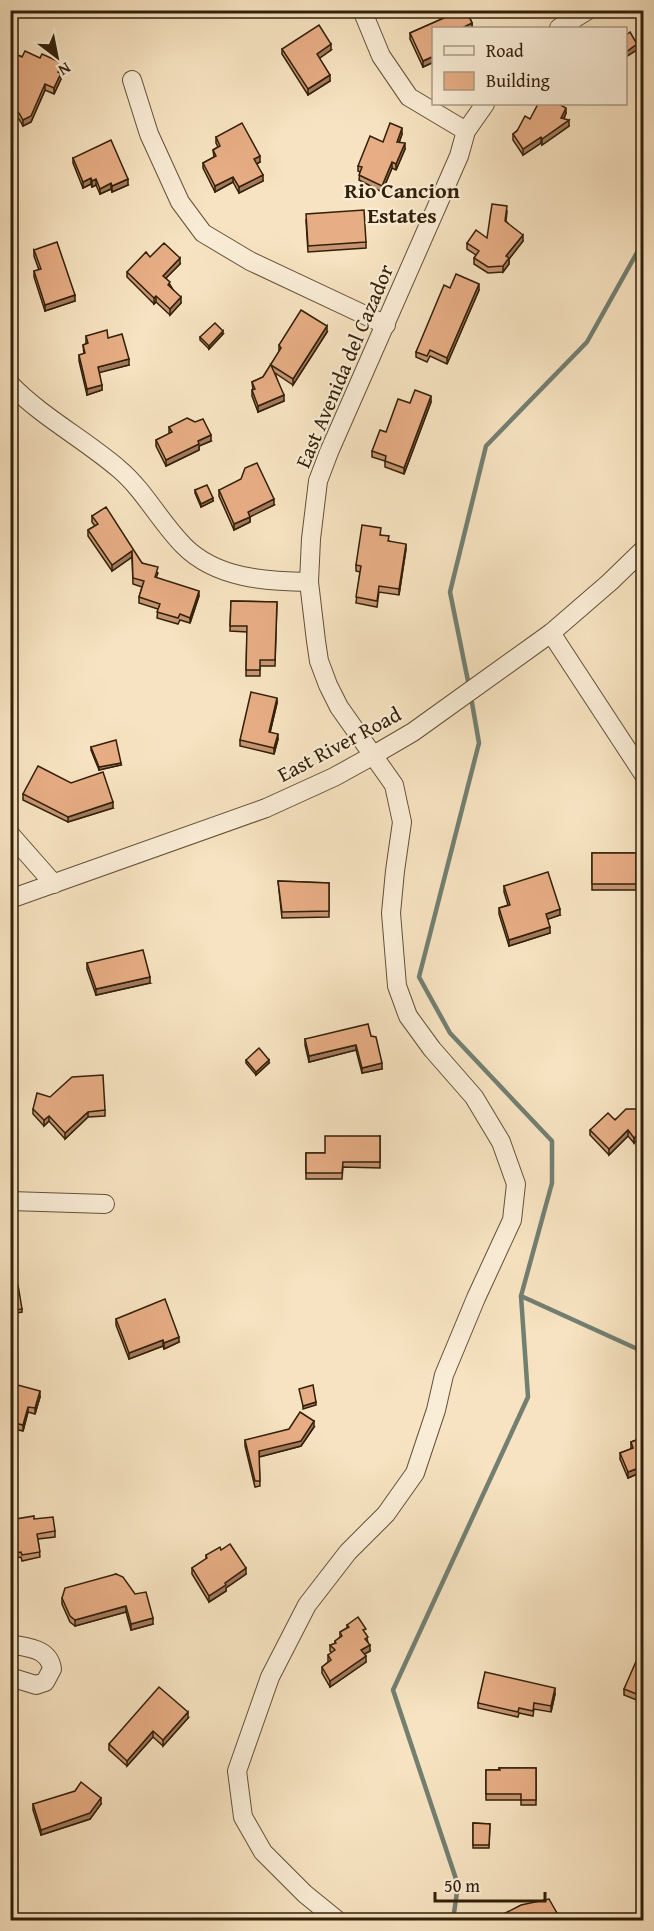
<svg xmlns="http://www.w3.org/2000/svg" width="654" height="1931" viewBox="0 0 654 1931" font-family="'Gentium Book Plus',serif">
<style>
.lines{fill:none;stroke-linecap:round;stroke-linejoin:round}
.stream{stroke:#727f71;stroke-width:4.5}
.minor-casing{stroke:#635137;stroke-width:20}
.minor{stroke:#faedd7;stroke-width:18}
.wall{fill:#c79572;stroke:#322009;stroke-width:1.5}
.shaded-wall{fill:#a2795d;stroke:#322009;stroke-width:1.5}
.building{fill:#e7ad85;stroke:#322009;stroke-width:1.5}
.labels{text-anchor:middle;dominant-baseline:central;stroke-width:4.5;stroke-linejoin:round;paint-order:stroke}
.street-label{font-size:21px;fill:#322009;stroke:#faedd7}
.neighbourhood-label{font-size:22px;font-weight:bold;fill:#322009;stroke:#faedd7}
</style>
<rect width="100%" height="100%" fill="#f7e3c1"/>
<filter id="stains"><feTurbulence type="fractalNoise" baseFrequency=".00333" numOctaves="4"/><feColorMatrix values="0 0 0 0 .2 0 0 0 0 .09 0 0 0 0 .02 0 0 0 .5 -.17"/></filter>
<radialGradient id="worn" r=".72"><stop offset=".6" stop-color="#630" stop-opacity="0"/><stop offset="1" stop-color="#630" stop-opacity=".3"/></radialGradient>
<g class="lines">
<!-- stream -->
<g class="stream">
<polyline points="642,243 644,432"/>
<polyline points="469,686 450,592 486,446 587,342 644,240"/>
<polyline points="471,697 479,743 419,977 450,1033 552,1141 552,1183 521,1296 644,1352"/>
<polyline points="644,790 640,810 644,816"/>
<polyline points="453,1920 458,1885 393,1690 528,1397 521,1296"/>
</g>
<defs>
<g id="minor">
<polyline points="362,10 381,56 409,97 466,131"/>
<polyline points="559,28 588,10"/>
<polyline points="132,80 149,134 180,202 203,233 250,261 386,325"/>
<path d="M10,384C42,417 84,439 119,469C145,491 160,522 184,546C217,579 266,581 309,582"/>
<polyline points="551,633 644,775"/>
<polyline points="10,834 54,884"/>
<polyline points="10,899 266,808 334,777 372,756 413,732 551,633 610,582 644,549"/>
<polyline points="10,1201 105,1204"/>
<path d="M10,1644C28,1648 49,1648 52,1669L45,1682L36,1685L10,1677"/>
<polyline points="337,1920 305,1894 263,1852 243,1817 237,1771 270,1677 307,1605 348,1552 386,1514 415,1473 436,1410 444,1375 476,1298 512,1220 516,1184 501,1142 474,1097 432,1049 408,1016 397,986 391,913 395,871 402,822 394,785 339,707 328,685 319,661 316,641 309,582 311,539 318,481 329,452 459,156 466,131 485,104"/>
</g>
</defs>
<!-- minor casing -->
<use href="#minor" class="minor-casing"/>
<!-- minor -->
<use href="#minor" class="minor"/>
</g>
<!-- wall -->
<g class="wall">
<polygon points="462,10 466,10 472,23 472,28 434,28 434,62 423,67 410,39 410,33"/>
<polygon points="282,49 331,50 319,58 330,81 308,95 282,54"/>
<polygon points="10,53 62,69 60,72 61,79 54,94 45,90 31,122 23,126 19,119 10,115 10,108 12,104 10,103"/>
<polygon points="566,113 564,119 569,126 542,145 541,143 523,155 513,140 513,134 530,119"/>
<polygon points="402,134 399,143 405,149 396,170 392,168 382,192 359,180 360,172 358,171 358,166 383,142"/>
<polygon points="216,137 260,162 257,164 263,181 239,193 233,182 215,192 203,168 203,163 214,157 213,150 218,147 216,143"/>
<polygon points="73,158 128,185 112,192 111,189 100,194 96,185 92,187 91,184 83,188 73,163"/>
<polygon points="507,212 506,221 523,241 509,259 509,264 503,272 488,273 474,264 474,258 476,255 467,249 467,243 487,238"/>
<polygon points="306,220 366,242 366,248 308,252"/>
<polygon points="34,250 75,301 45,311 34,277 34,271 39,270 34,256"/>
<polygon points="150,257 180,264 166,278 181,303 170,315 156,302 154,304 127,277 127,272"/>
<polygon points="450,288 479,290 447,364 430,356 427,362 416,357 416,352"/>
<polygon points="327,332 293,385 275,373 284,401 258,412 252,396 252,390 253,390 252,382 263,377 279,352 279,345"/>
<polygon points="223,334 209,349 200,340 200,337"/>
<polygon points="86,336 108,338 129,365 99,372 102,390 87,395 79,361 79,355 84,354 83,345 86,344"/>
<polygon points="431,402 404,474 385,467 385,461 372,457 372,451 386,432 410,403"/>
<polygon points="169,427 211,441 199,446 199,450 166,466 156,446 156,440 169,434"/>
<polygon points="195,490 213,501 201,507 195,493"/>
<polygon points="219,490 274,505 250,516 250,522 234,530 219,496"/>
<polygon points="92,516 142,563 158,573 156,578 199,596 190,623 180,620 178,624 157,618 158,609 139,603 139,597 142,587 133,584 132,557 112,571 88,536 88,530 95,526 92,522"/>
<polygon points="381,535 389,541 406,549 399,595 379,592 377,607 356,603 360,572 356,571 356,565"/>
<polygon points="231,601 277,602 275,666 260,666 260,676 246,676 247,632 230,631"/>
<polygon points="277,703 270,732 278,739 274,754 240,746 240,740"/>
<polygon points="91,747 121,765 99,770 91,750"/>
<polygon points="71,783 113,808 68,822 23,800 23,794"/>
<rect x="592" y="853" width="44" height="37"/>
<polygon points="278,881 329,883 329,917 282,918"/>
<polygon points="504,886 560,915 547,919 550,933 509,946 499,914 499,908 508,905 504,892"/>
<polygon points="87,963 150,983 96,995 87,969"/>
<polygon points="371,1036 382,1069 362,1073 356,1050 309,1062 305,1045 305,1039"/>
<polygon points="246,1060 269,1063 256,1075 246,1063"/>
<polygon points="50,1097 105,1110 105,1116 88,1117 65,1139 49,1121 44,1126 33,1114 33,1109"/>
<polygon points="639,1109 634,1143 628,1136 609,1155 590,1135 590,1130"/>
<polygon points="380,1136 380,1168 343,1167 342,1179 306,1179 306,1153 325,1153"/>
<polygon points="10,1286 22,1309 22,1312 10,1314"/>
<polygon points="116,1319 179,1342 164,1349 163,1346 129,1359 116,1325"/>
<polygon points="10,1396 40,1397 35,1414 28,1412 23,1431 10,1428"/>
<polygon points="314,1427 301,1446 259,1457 260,1486 255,1487 245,1446 245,1440"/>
<polygon points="644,1437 644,1471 628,1478 620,1459 620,1453 631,1449 631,1442"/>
<polygon points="34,1519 55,1531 55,1537 38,1539 40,1557 22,1561 21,1557 10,1559 10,1520"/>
<polygon points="221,1550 246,1574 226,1588 226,1591 209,1602 192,1574 192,1568 206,1559 206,1555"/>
<polygon points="644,1555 644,1572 639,1563 639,1558"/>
<polygon points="116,1574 153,1624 131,1630 126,1612 75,1626 70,1622 62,1604 62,1598"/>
<polygon points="347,1625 366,1634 370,1651 364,1654 366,1662 330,1687 322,1673 322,1667 328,1662 328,1655 332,1653 330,1651 330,1645 335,1644 335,1641 340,1637 340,1632 347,1628"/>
<polygon points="644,1652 644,1703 624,1695 624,1689"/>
<polygon points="555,1694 551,1712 534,1709 533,1716 519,1713 518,1717 478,1708 478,1703"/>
<polygon points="188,1718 163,1746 153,1737 127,1766 109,1750 109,1744"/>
<polygon points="499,1768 536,1768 536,1805 521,1805 521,1800 486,1800 486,1770 499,1770"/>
<polygon points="33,1804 101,1804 90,1819 41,1835 33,1810"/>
<polygon points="473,1823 490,1824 489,1848 473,1848"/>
</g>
<!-- shaded-wall -->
<g class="shaded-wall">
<polygon points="472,23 472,28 462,28"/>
<polygon points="331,44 331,50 317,60 317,54"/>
<polygon points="637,44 637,50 626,57 626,52"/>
<polygon points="434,56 434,62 423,67 423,61"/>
<polygon points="61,73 61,79 54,94 54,88"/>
<polygon points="330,75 330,81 308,95 308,89"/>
<polygon points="45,84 45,90 31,122 23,126 23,120"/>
<polygon points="566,108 566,113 561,124 561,118"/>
<polygon points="569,120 569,126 542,145 542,139"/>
<polygon points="402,128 402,134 397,148 397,142"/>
<polygon points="541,137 541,143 523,155 523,149"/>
<polygon points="405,143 405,149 396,170 396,164"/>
<polygon points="260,156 260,162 254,165 254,159"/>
<polygon points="392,162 392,168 382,192 382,186"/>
<polygon points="263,175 263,181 239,193 239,187"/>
<polygon points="233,177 233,182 215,192 215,186"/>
<polygon points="91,178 91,184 83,188 83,182"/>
<polygon points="96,179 96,185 92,187 92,181"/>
<polygon points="128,179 128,185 112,192 112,186"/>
<polygon points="111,183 111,189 100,194 100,189"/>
<polygon points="523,235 523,241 509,259 509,264 503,272 503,266 506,256"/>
<polygon points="180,258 180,264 163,281 163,276"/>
<polygon points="479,284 479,290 447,364 447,358"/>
<polygon points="75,295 75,301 45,311 45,305"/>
<polygon points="156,296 156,302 154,304 154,298"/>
<polygon points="181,297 181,303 170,315 170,309"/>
<polygon points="327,326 327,332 293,385 293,379"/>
<polygon points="223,331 223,334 209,349 209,346"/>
<polygon points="129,359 129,365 98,373 98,367"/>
<polygon points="102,385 102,390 87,395 87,389"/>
<polygon points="284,395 284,401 258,412 258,406"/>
<polygon points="431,396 431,402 404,474 404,468"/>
<polygon points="211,435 211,441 199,446 199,450 166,466 166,460 198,441"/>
<polygon points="213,498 213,501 201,507 201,504"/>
<polygon points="274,499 274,505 248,518 248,512"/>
<polygon points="250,517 250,522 234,530 234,524"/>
<polygon points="406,544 406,549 399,595 399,589"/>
<polygon points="132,551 132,557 112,571 112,565"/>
<polygon points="199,591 199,596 190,623 190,618"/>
<polygon points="277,698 277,703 269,737 269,732"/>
<polygon points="278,734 278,739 274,754 274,748"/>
<polygon points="121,763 121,765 99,770 99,767"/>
<polygon points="113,802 113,808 68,822 68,817"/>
<polygon points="560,909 560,915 546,920 546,914"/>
<polygon points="550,927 550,933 509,946 509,940"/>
<polygon points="150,977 150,983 96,995 96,989"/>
<polygon points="356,1045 356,1050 309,1062 309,1056"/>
<polygon points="269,1060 269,1063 256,1075 256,1072"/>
<polygon points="382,1063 382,1069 362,1073 362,1068"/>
<polygon points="88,1112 88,1117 65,1139 65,1133"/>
<polygon points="49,1116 49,1121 44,1126 44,1120"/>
<polygon points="644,1129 644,1134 634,1143 634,1138"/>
<polygon points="628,1130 628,1136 609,1155 609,1149"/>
<polygon points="179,1337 179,1342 164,1349 164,1343"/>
<polygon points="163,1340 163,1346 129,1359 129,1353"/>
<polygon points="40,1391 40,1397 35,1414 35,1408"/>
<polygon points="316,1402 316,1405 303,1409 303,1406"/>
<polygon points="28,1407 28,1412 23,1431 23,1425"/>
<polygon points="314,1421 314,1427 301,1446 259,1457 259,1451"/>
<polygon points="644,1466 644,1471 628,1478 628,1472"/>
<polygon points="246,1568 246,1574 226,1588 226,1591 209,1602 209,1596 225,1583"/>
<polygon points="126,1606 126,1612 75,1626 75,1620"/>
<polygon points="153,1618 153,1624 131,1630 131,1624"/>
<polygon points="370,1645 370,1651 361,1656 361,1650"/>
<polygon points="366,1656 366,1662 330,1687 330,1681"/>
<polygon points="555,1688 555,1694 551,1712 551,1706"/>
<polygon points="188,1712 188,1718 163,1746 163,1740"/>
<polygon points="153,1731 153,1737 127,1766 127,1761"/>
<polygon points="101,1798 101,1804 90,1819 41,1835 41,1830"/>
</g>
<!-- building -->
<g class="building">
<polygon points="462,10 466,10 472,23 462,28 434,28 434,56 423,61 410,33"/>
<polygon points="319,25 331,44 317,54 330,75 308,89 282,49"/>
<polygon points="630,32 637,44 626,52 626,35"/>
<polygon points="25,51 40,58 42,54 62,63 58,72 61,73 54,88 45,84 31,116 23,120 19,113 10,109 15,99 10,97 10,53 11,52 22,57"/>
<polygon points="538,104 559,104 566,108 561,118 569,120 542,139 541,137 523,149 513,134 517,131 525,116 530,119"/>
<polygon points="242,123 260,156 254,159 263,175 239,187 233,177 215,186 203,163 216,156 213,150 220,146 216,137"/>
<polygon points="390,123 402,128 397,142 405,143 396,164 392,162 382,186 359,175 362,167 358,166 370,136 383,142"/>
<polygon points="111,140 128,179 112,186 111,183 100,189 96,179 92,181 91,178 83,182 73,158"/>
<polygon points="492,204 507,206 505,221 523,235 506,256 509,258 503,266 488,267 474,258 479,251 467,243 476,230 487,238"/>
<polygon points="364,210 366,242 308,246 306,214"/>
<polygon points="57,242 75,295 45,305 34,271 41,269 34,250"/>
<polygon points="164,243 180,258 163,276 170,282 168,285 181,297 170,309 156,296 154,298 127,272 146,252 150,257"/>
<polygon points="456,274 479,284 447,358 430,350 427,356 416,352 444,285 450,288"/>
<polygon points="301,310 327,326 293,379 271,365 284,395 258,406 252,390 255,389 252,382 263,377 281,348 279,345"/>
<polygon points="215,323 223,331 209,346 200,337"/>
<polygon points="107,330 108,338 122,334 129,359 98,367 102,385 87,389 79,355 85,353 83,345 88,343 86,336"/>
<polygon points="415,390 431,396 404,468 385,461 386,456 372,451 380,430 386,432 398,399 410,403"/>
<polygon points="187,418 195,422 203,419 211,435 198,441 199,444 166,460 156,440 172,432 169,427"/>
<polygon points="257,463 274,499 248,512 250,517 234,524 219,490 241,479 245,468"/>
<polygon points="207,485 213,498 201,504 195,490"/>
<polygon points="106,507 142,563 158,567 155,577 199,591 190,618 180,614 178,618 157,612 160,604 139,597 144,581 133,578 132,551 112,565 88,530 98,524 92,516"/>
<polygon points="362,525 381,528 380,535 389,536 388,541 406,544 399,589 379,586 377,601 356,597 361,566 356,565"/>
<polygon points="231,601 277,602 275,660 260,660 260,670 246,670 247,626 230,626"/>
<polygon points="251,692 277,698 269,732 278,734 274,748 240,740"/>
<polygon points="116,740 121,763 99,767 91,747"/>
<polygon points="38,766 71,783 103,772 113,802 68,817 23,794"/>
<rect x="592" y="853" width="44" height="31"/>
<polygon points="548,872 560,909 546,914 550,927 509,940 499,908 510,905 504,886"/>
<polygon points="278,881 329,883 329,911 282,912"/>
<polygon points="143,950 150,977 96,989 87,963"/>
<polygon points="368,1024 371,1036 376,1037 382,1063 362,1068 356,1045 309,1056 305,1039"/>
<polygon points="259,1048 269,1060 256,1072 246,1060"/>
<polygon points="103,1075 105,1110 88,1112 65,1133 49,1116 44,1120 33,1109 37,1093 50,1097 72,1077"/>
<polygon points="639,1103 644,1103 644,1129 634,1138 628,1130 609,1149 590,1130 608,1113 615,1120 626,1109 639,1109"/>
<polygon points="325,1136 380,1136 380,1162 343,1162 342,1173 306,1173 306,1153 325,1153"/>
<polygon points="18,1285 22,1309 10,1311 10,1286"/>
<polygon points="165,1299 179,1337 164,1343 163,1340 129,1353 116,1319"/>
<polygon points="14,1384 40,1391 35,1408 28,1407 23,1425 10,1422 10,1396"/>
<polygon points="313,1385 316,1402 303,1406 299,1389"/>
<polygon points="300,1412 314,1421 301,1441 259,1451 260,1481 255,1481 245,1440 289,1429"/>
<polygon points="644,1437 644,1466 628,1472 620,1453 633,1448 631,1442"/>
<polygon points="34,1516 34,1519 53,1517 55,1531 37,1534 40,1552 22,1555 21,1552 10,1554 10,1520"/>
<polygon points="230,1544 246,1568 225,1583 226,1585 209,1596 192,1568 207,1558 206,1555 220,1547 221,1550"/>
<polygon points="644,1555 644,1566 639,1558"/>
<polygon points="116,1574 123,1577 135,1594 146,1592 153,1618 131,1624 126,1606 75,1620 70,1616 62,1598 65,1588"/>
<polygon points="358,1617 366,1629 363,1630 368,1637 365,1639 370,1645 361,1650 366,1656 330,1681 322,1667 331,1660 328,1655 335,1650 330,1645 336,1643 335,1641 342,1636 340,1632 349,1627 347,1625"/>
<polygon points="644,1652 644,1697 624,1689 638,1657"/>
<polygon points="485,1672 555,1688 551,1706 534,1703 533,1711 519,1708 518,1712 478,1703"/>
<polygon points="159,1687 188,1712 163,1740 153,1731 127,1761 109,1744"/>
<polygon points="499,1768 536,1768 536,1800 521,1800 521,1794 486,1794 486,1770 500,1770"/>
<polygon points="81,1782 101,1798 90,1813 41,1830 33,1804 75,1791"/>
<polygon points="473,1823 490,1824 489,1845 473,1845"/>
<polygon points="549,1899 561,1920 492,1920 521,1905"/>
</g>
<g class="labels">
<!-- street labels -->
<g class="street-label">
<text transform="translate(344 366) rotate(-67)">East Avenida del Cazador</text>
<text transform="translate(339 744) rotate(-28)">East River Road</text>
</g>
<!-- neighbourhood labels -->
<g class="neighbourhood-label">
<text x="402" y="190">Rio Cancion<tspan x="402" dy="25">Estates</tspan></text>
</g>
</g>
<!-- margin -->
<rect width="654" height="1931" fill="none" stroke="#f7e3c1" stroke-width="36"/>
<rect x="12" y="12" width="630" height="1907" fill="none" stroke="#322009" stroke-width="3"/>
<rect x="18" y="18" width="618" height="1895" fill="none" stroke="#322009" stroke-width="1.5"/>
<!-- legend -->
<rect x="432" y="27" width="195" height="78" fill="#faedd7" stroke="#aa9b85" stroke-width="1.5"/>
<rect x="444" y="46" width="30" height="9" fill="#faedd7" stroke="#aa9b85" stroke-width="1.5"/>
<text x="486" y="57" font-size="18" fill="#322009">Road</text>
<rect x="444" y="72" width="30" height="18" fill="#e7ad85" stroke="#aa9b85" stroke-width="1.5"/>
<text x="486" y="87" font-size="18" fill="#322009">Building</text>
<!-- north arrow -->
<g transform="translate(57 57) rotate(148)" stroke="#faedd7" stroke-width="4.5" paint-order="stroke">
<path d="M0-4.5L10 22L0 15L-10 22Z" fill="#322009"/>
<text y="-9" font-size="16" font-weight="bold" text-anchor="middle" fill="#322009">N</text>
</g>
<!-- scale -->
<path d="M435 1892v9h110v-9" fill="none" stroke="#322009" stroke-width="3"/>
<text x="444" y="1892" font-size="18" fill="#322009" stroke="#faedd7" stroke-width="4.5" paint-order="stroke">50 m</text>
<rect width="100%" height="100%" filter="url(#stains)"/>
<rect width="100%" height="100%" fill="url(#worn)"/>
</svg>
